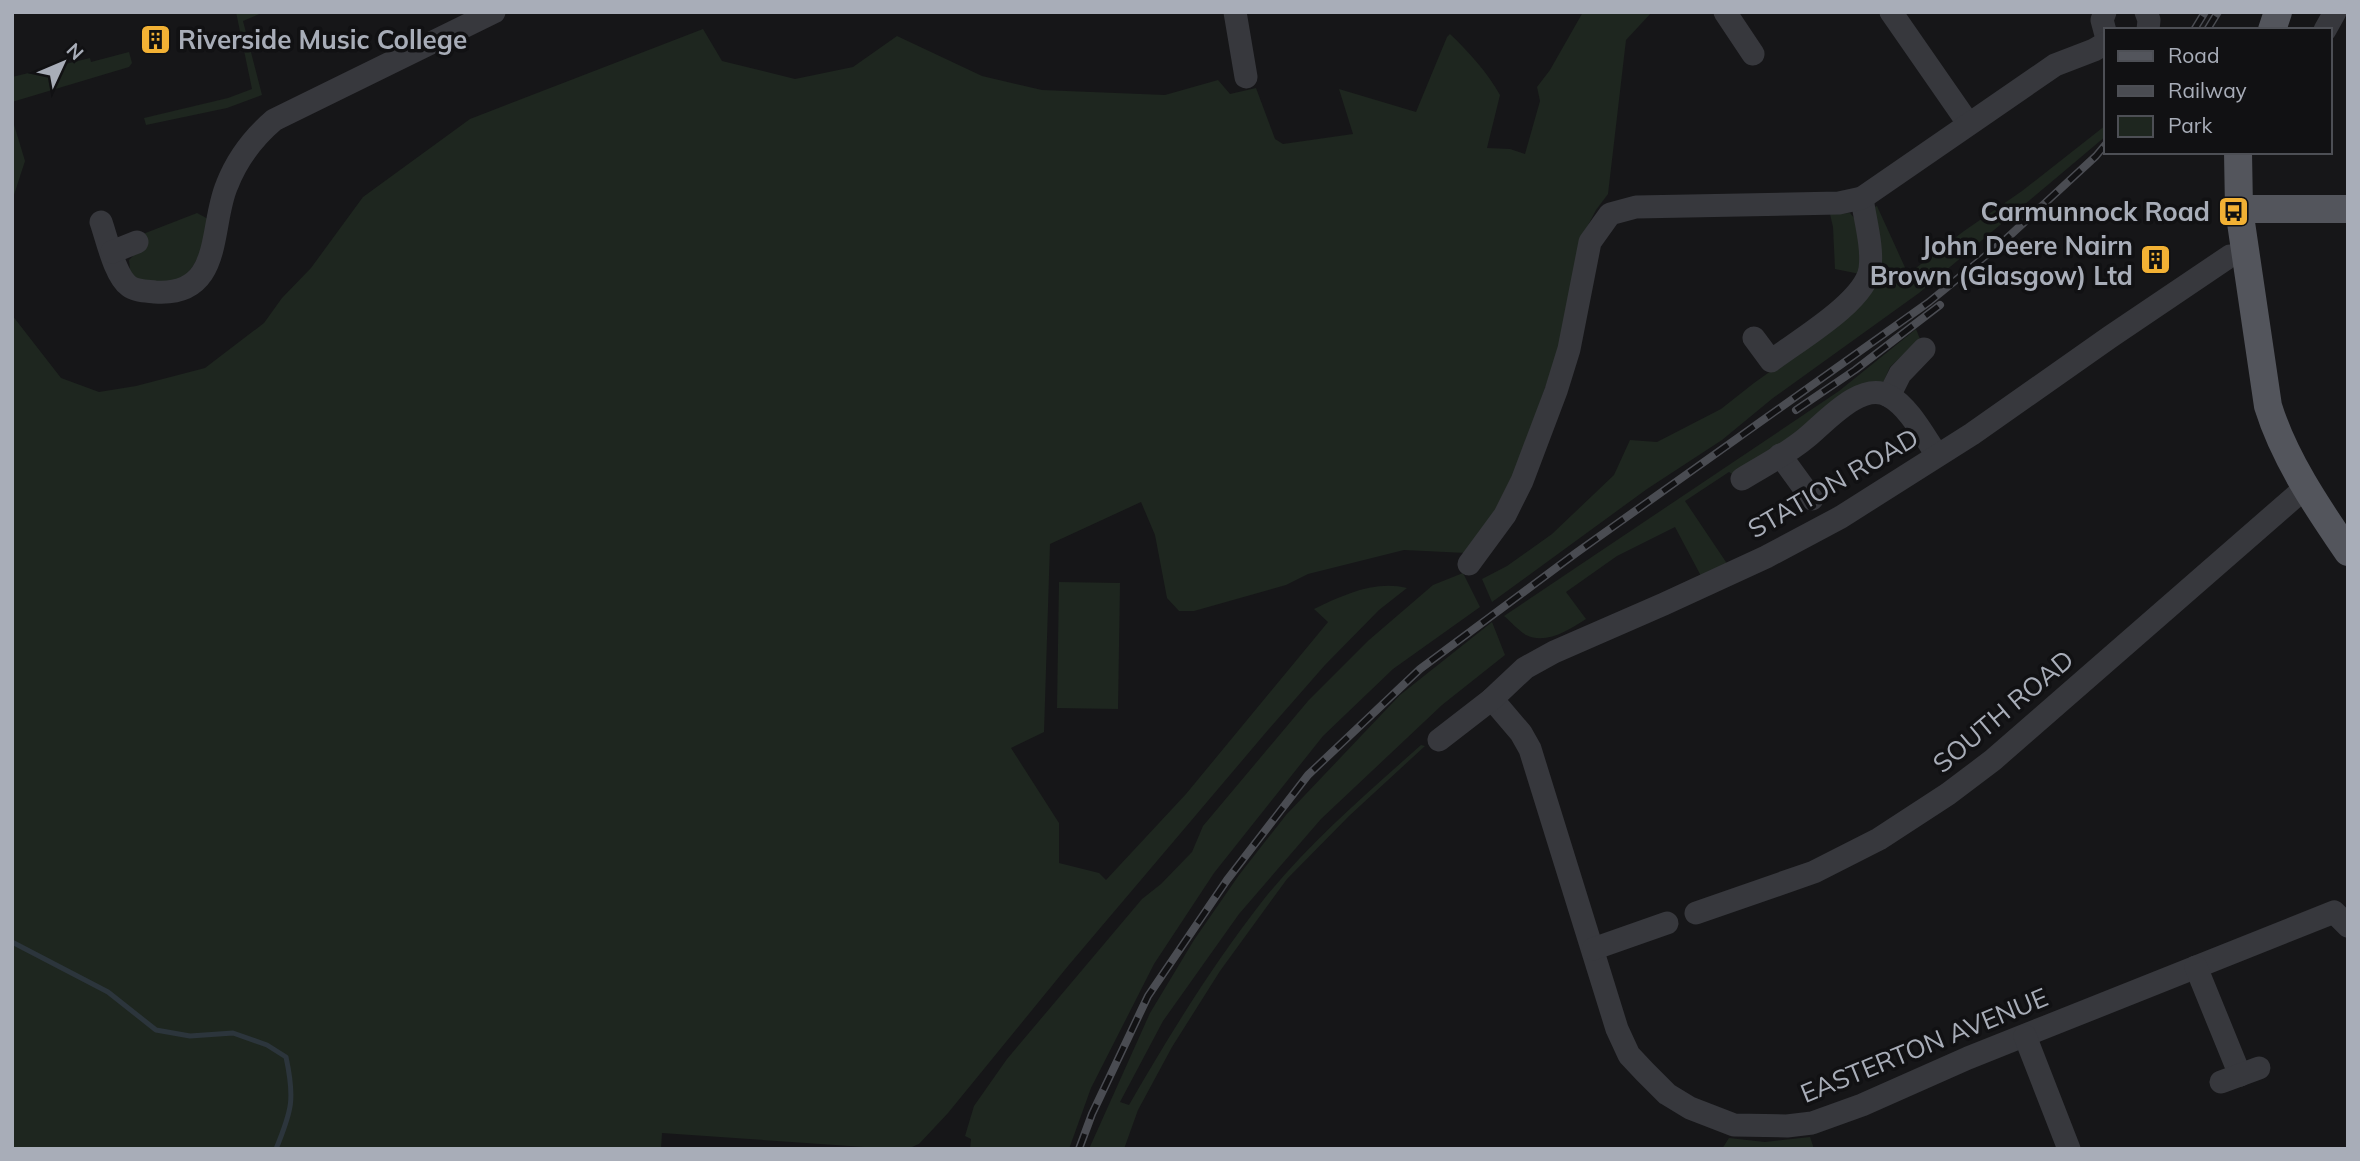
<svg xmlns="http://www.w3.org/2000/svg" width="2360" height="1161" viewBox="0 0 2360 1161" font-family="Mulish,sans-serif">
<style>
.green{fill:#1e261f}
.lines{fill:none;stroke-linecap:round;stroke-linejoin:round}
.stream{stroke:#2c353c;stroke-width:5}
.minor{stroke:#37383d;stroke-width:23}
.major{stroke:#53555c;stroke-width:28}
.rail-casing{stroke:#4a4c52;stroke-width:8}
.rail{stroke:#111113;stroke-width:5;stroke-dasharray:16;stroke-linecap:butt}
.labels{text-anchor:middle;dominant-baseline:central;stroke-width:7;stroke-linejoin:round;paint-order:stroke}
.poi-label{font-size:26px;font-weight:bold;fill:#a8adb8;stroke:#111113;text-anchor:end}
.street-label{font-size:26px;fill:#a8adb8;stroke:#111113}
</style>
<rect width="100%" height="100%" fill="#161618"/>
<!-- green -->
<g class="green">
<polygon points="236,12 264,12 243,21 262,95 227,108 146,125 144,118 228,98 252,89"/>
<path d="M1583,12H1652L1626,40L1608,194L1596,210L1586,229L1566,328L1507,496L1466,553L1404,550L1308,574L1286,585L1194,611H1179L1167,598L1155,535L1141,502L1050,544L1044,732L1011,748L1059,823V863L1099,873L1106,880L1186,794L1328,622L1314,609C1343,595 1375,580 1407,588L1379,610L1325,665L1268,730L1068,966L948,1113L919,1144L907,1149H893L662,1133L661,1149H12V315L61,378L99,392L136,386L205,368L264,323L282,298L311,268L363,197L470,119L703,29L722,61L795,79L853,67L897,36L982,76L1042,90L1165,95L1218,80L1230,94L1256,88L1275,139L1283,144L1353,134L1339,89L1416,112L1447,37L1450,34C1469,52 1487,72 1500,95L1487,148L1510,149L1525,154L1540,101L1537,87L1550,70Z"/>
<polygon points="129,52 132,63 129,67 12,102 12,77 90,58 91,62"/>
<polygon points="12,118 25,161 12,201"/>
<polygon points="2106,125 2106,136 1919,293 1773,398 1722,440 1647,489 1492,602 1482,579 1507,566 1552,534 1614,475 1630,440 1657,442 1721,409 1754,383 1854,312 1869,209 1877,206 1908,274 1964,231 2022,191"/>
<path d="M197,213L210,220C202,245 196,283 163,284C155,285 144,280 135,278L130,270L129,260L135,254L143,234Z"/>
<polygon points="1850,213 1859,224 1860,274 1835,269 1833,227 1830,214"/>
<path d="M1916,329L1920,339L1890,367L1883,383L1732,474L1729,472L1685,501L1728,565L1701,576L1675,527L1617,556L1566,592L1586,619C1569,630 1546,645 1526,635C1518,630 1511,622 1504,616L1839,391Z"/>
<polygon points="1463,573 1480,607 1393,669 1323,736 1214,873 1154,964 1091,1088 1069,1149 970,1149 971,1139 965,1136 974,1106 1007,1059 1142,899 1161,884 1192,852 1203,826 1308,701 1369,640 1433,585"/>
<polygon points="1059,582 1120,583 1118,709 1057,708"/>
<path d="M1492,622L1505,655L1442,705L1321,819L1239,914L1163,1021L1120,1102L1129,1105C1170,1034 1213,964 1264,899C1310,842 1366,794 1421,745L1425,746L1349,816L1287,879L1220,971L1172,1047L1138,1110L1124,1149H1089L1150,1013L1194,940L1239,875L1286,815L1400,695Z"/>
<polygon points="1810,1137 1814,1149 1722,1149 1729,1138 1765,1142"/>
</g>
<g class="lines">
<!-- stream -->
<path class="stream" d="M12,942L108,992L156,1030L190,1036L233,1033L267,1045L286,1057C295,1099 292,1110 276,1149"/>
<!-- minor -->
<g class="minor">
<polyline points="1235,12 1246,77"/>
<polyline points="1725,12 1753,54"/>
<polyline points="1891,12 1968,123"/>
<polyline points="2105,12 2102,20 2106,35"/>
<polyline points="2146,12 2149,20 2148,30"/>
<polyline points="2325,30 2335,12"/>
<path d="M101,222C107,239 115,276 129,286C135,291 147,291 155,292C224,297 209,226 227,185C237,159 253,138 274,120L494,12"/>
<polyline points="112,252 137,242"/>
<path d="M1754,338L1771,361C1797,341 1865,302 1870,269C1873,247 1865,220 1862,198"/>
<polyline points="1889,396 1900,374 1924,349"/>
<polyline points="1780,455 1812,499"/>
<path d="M1742,479C1763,466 1787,454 1806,438C1825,423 1861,380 1889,396C1909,407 1924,436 1937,455"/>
<polyline points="1469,564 1505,515 1522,481 1556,391 1569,349 1590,242 1610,214 1636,207 1839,203 1862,198 2055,65 2094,50 2106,43"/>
<polyline points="1492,699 1521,733 1530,749 1617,1029 1629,1055 1645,1072 1667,1094 1690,1108 1734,1125 1787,1126 1812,1123 1862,1105 1968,1058 2334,912 2348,926"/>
<polyline points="1439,740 1492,699 1525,668 1554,652 1664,604 1766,557 1841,517 1972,434 2110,337 2230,256 2245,255"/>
<polyline points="1696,913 1814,872 1879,839 1948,794 1993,760 2306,487"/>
<polyline points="1593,949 1667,923"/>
<polyline points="2196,967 2240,1075"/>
<polyline points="2025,1036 2069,1149"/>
<polyline points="2221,1082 2259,1068"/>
</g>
<!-- major -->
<g class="major">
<polyline points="2272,30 2278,12"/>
<path d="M2238,152L2239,209L2268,406C2284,458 2317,507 2348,552"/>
<polyline points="2239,209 2348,209"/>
</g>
<defs>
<g id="rail">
<polyline points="2194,30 2205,12"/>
<polyline points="2207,30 2218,12"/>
<polyline points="1796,410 1855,370 1940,305"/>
<polyline points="1079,1149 1092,1114 1148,996 1227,880 1308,775 1420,669 1576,553 1929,302 2005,240 2096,156 2106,144"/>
</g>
</defs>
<!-- rail casing -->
<use href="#rail" class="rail-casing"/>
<!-- rail -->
<use href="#rail" class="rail"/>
</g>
<!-- icons -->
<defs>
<symbol id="building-square" viewBox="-11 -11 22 22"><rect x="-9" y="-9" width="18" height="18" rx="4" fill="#f2b134" stroke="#111113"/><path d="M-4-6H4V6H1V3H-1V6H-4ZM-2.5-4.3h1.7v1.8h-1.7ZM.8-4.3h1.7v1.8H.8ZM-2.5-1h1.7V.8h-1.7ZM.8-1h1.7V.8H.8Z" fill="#111"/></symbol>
<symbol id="bus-square" viewBox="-11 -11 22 22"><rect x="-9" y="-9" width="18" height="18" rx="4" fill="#f2b134" stroke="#111113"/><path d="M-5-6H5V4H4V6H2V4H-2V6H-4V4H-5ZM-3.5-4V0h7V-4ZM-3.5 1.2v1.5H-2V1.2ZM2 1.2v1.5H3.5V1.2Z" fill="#111"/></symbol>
</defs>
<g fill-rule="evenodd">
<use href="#building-square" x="138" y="22" width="35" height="35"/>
<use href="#bus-square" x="2216" y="194" width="35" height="35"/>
<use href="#building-square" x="2138" y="242" width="35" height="35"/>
</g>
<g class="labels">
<!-- poi labels -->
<g class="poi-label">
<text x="178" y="39" text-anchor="start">Riverside Music College</text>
<text x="2210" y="211">Carmunnock Road</text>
<text x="2133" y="245">John Deere Nairn<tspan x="2133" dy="30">Brown (Glasgow) Ltd</tspan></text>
</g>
<!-- street labels -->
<g class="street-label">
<text transform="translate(1833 483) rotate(-30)">STATION ROAD</text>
<text transform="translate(2003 711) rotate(-40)">SOUTH ROAD</text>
<text transform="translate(1924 1045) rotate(-22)">EASTERTON AVENUE</text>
</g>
</g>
<!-- border -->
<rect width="2360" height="1161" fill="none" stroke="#a8adb8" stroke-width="28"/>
<!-- legend -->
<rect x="2104" y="28" width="228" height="126" fill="#111113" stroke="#4d4f55" stroke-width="2"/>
<rect x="2118" y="51" width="35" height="10" fill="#53555c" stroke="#4d4f55" stroke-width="2"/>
<text x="2168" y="63" font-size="21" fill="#a8adb8">Road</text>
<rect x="2118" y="86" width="35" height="10" fill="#4a4c52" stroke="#4d4f55" stroke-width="2"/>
<text x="2168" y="98" font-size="21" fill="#a8adb8">Railway</text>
<rect x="2118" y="116" width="35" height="21" fill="#1e261f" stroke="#4d4f55" stroke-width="2"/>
<text x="2168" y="133" font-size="21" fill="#a8adb8">Park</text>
<!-- north arrow -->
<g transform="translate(63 63) rotate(46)" stroke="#111113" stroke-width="5" paint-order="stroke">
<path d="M0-5L12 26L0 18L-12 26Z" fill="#a8adb8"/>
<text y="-10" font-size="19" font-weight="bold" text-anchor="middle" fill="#a8adb8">N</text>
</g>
</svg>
